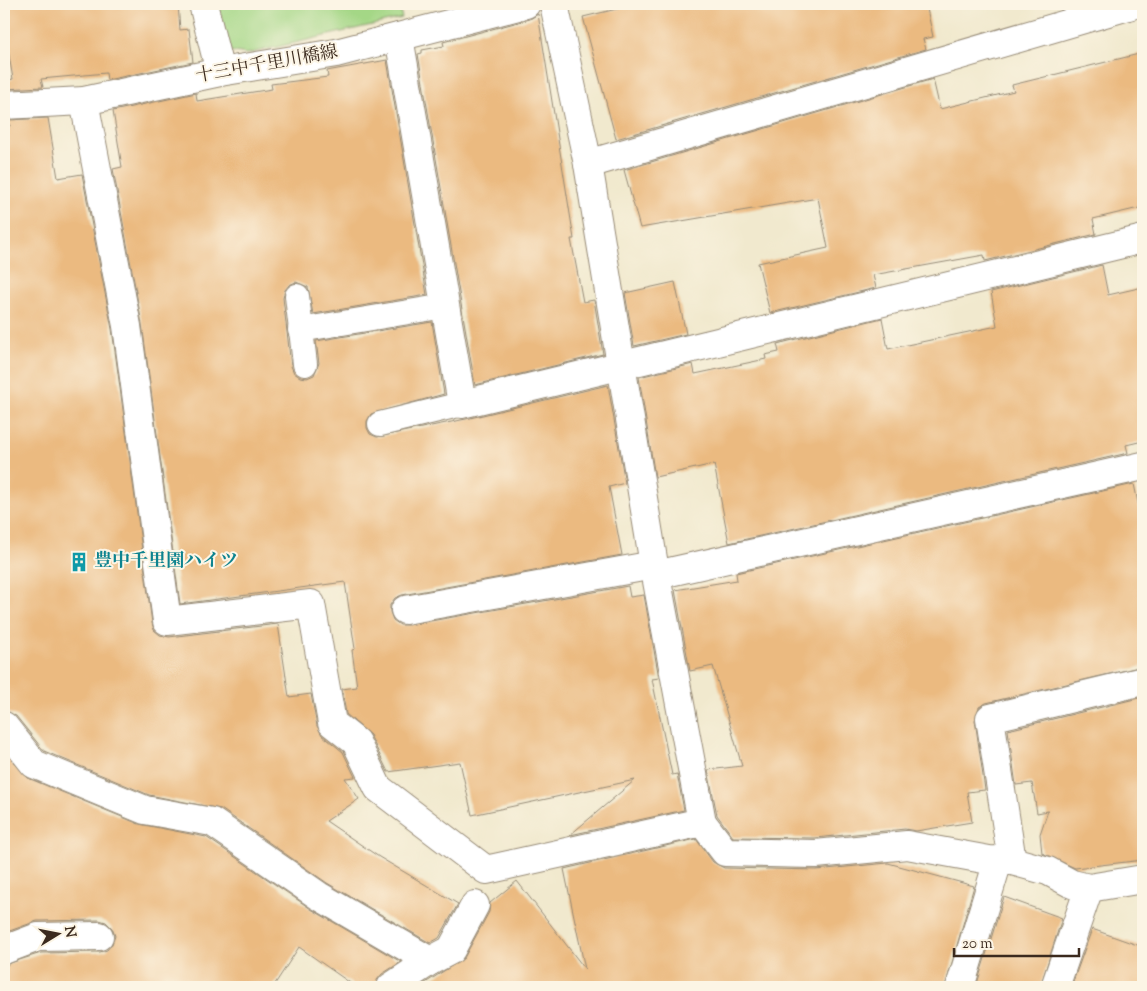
<svg xmlns="http://www.w3.org/2000/svg" width="1147" height="991" viewBox="0 0 1147 991" font-family="'Sorts Mill Goudy','Noto Serif JP',serif">
<style>
.green{fill:#a4d786;stroke:#708052}
.building{fill:#ebba80}
.lines{fill:none;stroke-linecap:round;stroke-linejoin:round}
.service-casing{stroke:#968a76;stroke-width:26}
.minor-casing{stroke:#968a76;stroke-width:30}
.service{stroke:#fff;stroke-width:24}
.minor{stroke:#fff;stroke-width:28}
.labels{text-anchor:middle;dominant-baseline:central;stroke-width:4;stroke-linejoin:round;paint-order:stroke}
.street-label{font-size:18px;fill:#3b2a1e;stroke:#fcf5e5}
.culture-label{font-size:18px;font-weight:bold;fill:#0d838f;stroke:#fcf5e5;text-anchor:start}
</style>
<rect width="100%" height="100%" fill="#fcf5e5"/>
<filter id="ink" filterUnits="userSpaceOnUse"><feTurbulence type="fractalNoise" baseFrequency=".02" numOctaves="2"/><feDisplacementMap in="SourceGraphic" scale="10" xChannelSelector="R" yChannelSelector="G"/><feConvolveMatrix kernelMatrix="1 2 1 2 8 2 1 2 1" color-interpolation-filters="sRGB"/></filter>
<filter id="wash" filterUnits="userSpaceOnUse"><feTurbulence type="fractalNoise" baseFrequency=".0096" numOctaves="4" result="noise"/><feDisplacementMap in="SourceGraphic" scale="20" xChannelSelector="R" yChannelSelector="G"/><feGaussianBlur stdDeviation="1.12" result="paint"/><feColorMatrix in="noise" values="0 0 0 0 0 0 0 0 0 0 0 0 0 0 0 0 0 1.4 0 .05"/><feComposite in="paint" operator="in"/></filter>
<g filter="url(#wash)">
<rect width="100%" height="100%" fill="#f1e9ce"/>
<!-- green -->
<polygon class="green" points="218,4 399,4 402,18 247,54 229,51"/>
<g id="blocks">
<!-- building -->
<g class="building">
<polygon points="4,4 178,4 180,30 189,29 193,62 107,80 106,73 41,79 43,87 4,89 4,81 13,79 4,26"/>
<polygon points="638,4 926,4 933,37 923,39 926,49 616,139 583,17"/>
<polygon points="538,14 574,239 571,239 583,302 594,300 603,354 475,385 418,54 422,53 422,50 444,46 443,42 530,19"/>
<polygon points="1143,53 1143,207 1093,219 1096,234 985,261 984,255 873,275 876,288 770,313 758,263 828,248 818,198 640,228 624,170 933,79 940,109 1014,91 1012,85"/>
<polygon points="387,60 427,295 313,314 308,287 296,282 289,285 285,290 283,298 291,366 294,373 300,377 307,378 314,375 319,363 316,341 432,322 444,394 371,414 367,421 367,428 370,434 377,437 466,419 608,385 625,483 609,487 622,555 402,595 395,598 390,605 390,612 393,620 400,625 408,625 628,586 630,597 644,595 659,678 652,679 672,775 677,774 684,810 570,835 635,780 472,815 460,762 388,772 370,735 346,714 342,689 357,687 352,650 355,649 345,582 180,604 142,324 113,169 122,167 113,111 196,93 197,101 272,89 271,84 328,77 327,71"/>
<polygon points="48,118 58,178 82,174 112,329 152,623 154,630 160,635 169,637 278,624 289,697 311,694 317,726 322,735 343,752 355,777 345,778 359,799 326,821 379,857 458,904 439,938 430,943 327,883 221,809 149,795 44,751 16,716 4,711 4,127 10,126 9,120"/>
<polygon points="1102,265 1108,295 1143,287 1143,441 1126,445 1128,453 729,543 714,464 655,477 639,377 693,364 695,374 766,359 765,355 779,352 777,344 882,318 888,349 997,326 991,292"/>
<polygon points="675,282 686,334 634,346 625,293"/>
<polygon points="1134,484 1143,526 1143,666 986,703 979,707 975,720 985,790 967,792 972,822 916,831 905,829 815,838 733,837 717,815 708,770 742,766 713,666 690,671 675,590 737,580 736,573"/>
<polygon points="1143,697 1143,860 1075,868 1042,853 1040,834 1048,811 1037,813 1032,783 1016,785 1008,730"/>
<polygon points="4,751 28,778 139,824 206,837 311,909 401,962 382,974 377,980 375,987 356,987 299,947 273,987 4,987 4,965 41,953 100,952 107,950 112,944 115,936 112,928 106,922 99,920 37,921 4,933"/>
<polygon points="696,839 713,862 724,868 816,870 888,863 974,886 945,987 419,987 464,958 489,912 490,903 517,881 585,969 564,869"/>
<polygon points="1004,897 1062,918 1040,987 976,987"/>
<polygon points="1092,929 1143,947 1143,987 1071,987"/>
</g>
</g>
</g>
<g filter="url(#ink)">
<use href="#blocks" fill-opacity="0" stroke="#968a76" stroke-width="1"/>
<g class="lines">
<defs>
<g id="service">
<polyline points="297,296 305,364"/>
<polyline points="300,330 445,306"/>
<polyline points="380,424 462,404"/>
</g>
<g id="minor">
<polyline points="203,4 220,72"/>
<polyline points="399,37 462,404 1143,239"/>
<polyline points="84,101 127,326 167,621 311,604 332,723 356,742 378,788 486,870 702,822 654,565 588,164 554,4"/>
<polyline points="4,105 84,101 220,72 336,53 526,4"/>
<polyline points="588,164 1135,4"/>
<polyline points="656,575 1143,466"/>
<polyline points="405,610 654,565"/>
<polyline points="1143,681 990,718 1012,861 1048,871 1072,884 1089,888 1143,879"/>
<polyline points="4,726 34,764 145,810 212,822 319,896 430,961 451,950 475,905"/>
<polyline points="702,822 725,852 816,854 907,845 989,860 1012,861"/>
<polyline points="4,950 38,937 99,936"/>
<polyline points="391,987 430,961"/>
<polyline points="960,987 998,861"/>
<polyline points="1055,987 1089,888"/>
</g>
</defs>
<!-- service casing -->
<use href="#service" class="service-casing"/>
<!-- minor casing -->
<use href="#minor" class="minor-casing"/>
<!-- service -->
<use href="#service" class="service"/>
<!-- minor -->
<use href="#minor" class="minor"/>
</g>
</g>
<!-- icons -->
<defs>
<symbol id="building-bare" viewBox="-9 -9 18 18"><path d="M-4-6H4V6H1V3H-1V6H-4ZM-2.5-4.3h1.7v1.8h-1.7ZM.8-4.3h1.7v1.8H.8ZM-2.5-1h1.7V.8h-1.7ZM.8-1h1.7V.8H.8Z" fill="#0f9aa8" stroke="#fcf5e5" stroke-width="2.5" paint-order="stroke"/></symbol>
</defs>
<g fill-rule="evenodd">
<use href="#building-bare" x="65" y="548" width="28" height="28"/>
</g>
<g class="labels">
<!-- street labels -->
<g class="street-label">
<text transform="translate(267 65) rotate(-10)">十三中千里川橋線</text>
</g>
<!-- culture labels -->
<g class="culture-label">
<text x="94" y="562">豊中千里園ハイツ</text>
</g>
</g>
<!-- margin -->
<rect width="1147" height="991" fill="none" stroke="#fcf5e5" stroke-width="20"/>
<!-- north arrow -->
<g transform="translate(58 934) rotate(80)" stroke="#fcf5e5" stroke-width="4" paint-order="stroke">
<path d="M0-4L9 19L0 12L-9 19Z" fill="#3b2a1e"/>
<text y="-8" font-size="14" font-weight="bold" text-anchor="middle" fill="#3b2a1e">N</text>
</g>
<!-- scale -->
<path d="M954 948v8h125v-8" fill="none" stroke="#3b2a1e" stroke-width="2.5"/>
<text x="962" y="948" font-size="15" fill="#3b2a1e" stroke="#fcf5e5" stroke-width="4" paint-order="stroke">20 m</text>
</svg>
